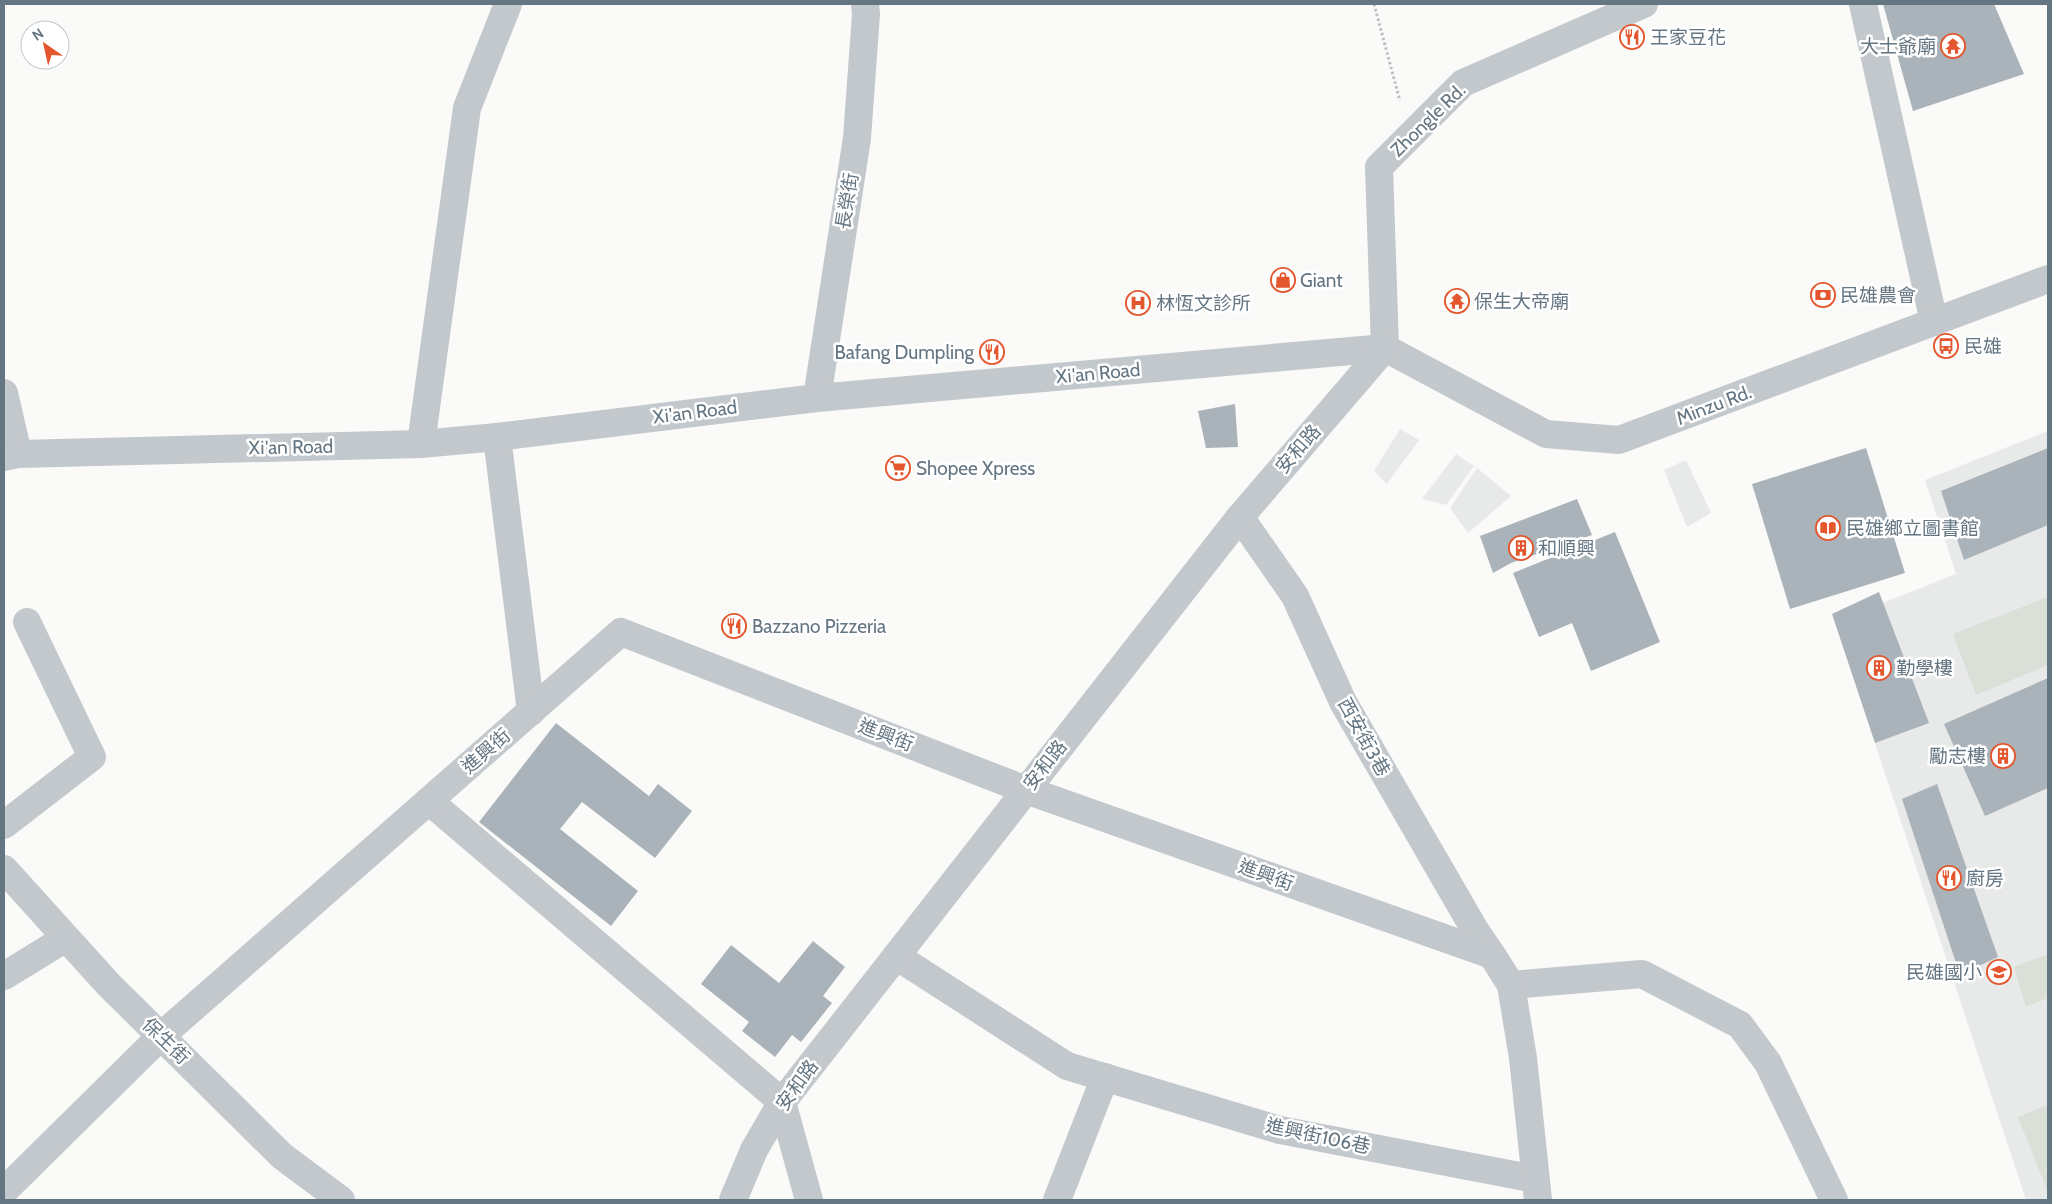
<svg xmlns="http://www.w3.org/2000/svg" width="2052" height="1204" viewBox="0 0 2052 1204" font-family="Cabin,'Noto Sans TC',sans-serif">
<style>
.built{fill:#e8e9e9}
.green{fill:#dadfd7}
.building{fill:#aab3b9}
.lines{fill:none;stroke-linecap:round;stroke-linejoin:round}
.path{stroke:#bbbfc2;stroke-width:3;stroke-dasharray:2.5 2.5;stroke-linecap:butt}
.minor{stroke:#c3c8cc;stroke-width:28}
.labels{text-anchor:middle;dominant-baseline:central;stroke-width:5;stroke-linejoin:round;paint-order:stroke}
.poi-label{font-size:19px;fill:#657683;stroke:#fff;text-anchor:start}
.street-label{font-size:19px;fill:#657683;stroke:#fff}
</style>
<rect width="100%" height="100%" fill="#fafaf8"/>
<!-- built -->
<g class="built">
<polygon points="1400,429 1419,440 1387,484 1374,471"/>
<polygon points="2048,431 2048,1200 2026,1200 1835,622 1956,574 1925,480"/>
<polygon points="1456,454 1474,466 1446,505 1422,499"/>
<polygon points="1686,460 1711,513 1687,527 1664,470"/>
<polygon points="1477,468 1511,496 1468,533 1450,508"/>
</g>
<!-- green -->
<g class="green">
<polygon points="2048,597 2048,665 1976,695 1953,634"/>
<polygon points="2048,954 2048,998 2026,1007 2014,967"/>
<polygon points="2048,1105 2048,1192 2018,1117"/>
</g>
<!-- building -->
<g class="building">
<polygon points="1883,4 1994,4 2024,74 1913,111"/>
<polygon points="1235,404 1238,447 1206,448 1198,411"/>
<polygon points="1866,448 1905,573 1790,609 1752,484"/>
<polygon points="2048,448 2048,525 1964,560 1941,491"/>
<polygon points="1577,499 1592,535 1511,563 1493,573 1480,536"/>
<polygon points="1615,532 1660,642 1591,671 1572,623 1539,637 1513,573"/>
<polygon points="1879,592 1929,723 1875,743 1832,614"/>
<polygon points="2048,678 2048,788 1985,816 1944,724"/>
<polygon points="556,723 649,796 658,784 692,811 655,858 582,802 560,829 638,891 611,926 479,822"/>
<polygon points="1937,784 1998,957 1960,975 1902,799"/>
<polygon points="813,941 845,967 823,996 832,1003 801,1042 792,1035 775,1057 742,1031 749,1022 701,984 731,945 779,983"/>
</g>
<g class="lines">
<!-- path -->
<polyline class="path" points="1374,4 1400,101"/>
<!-- minor -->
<g class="minor">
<polyline points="1863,4 1934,322"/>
<polyline points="1385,348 1546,434 1619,440 2048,279"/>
<polyline points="1385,348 1379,167 1463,83 1644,4"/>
<polyline points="4,393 18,454"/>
<polyline points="817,398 857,138 866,14 865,4"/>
<polyline points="497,437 531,712"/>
<polyline points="421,444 467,108 508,4"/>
<polyline points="4,457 18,454 421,444 497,437 817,398 1385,348"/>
<polyline points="1240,517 1295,596 1343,702 1475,930 1492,955"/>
<polyline points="429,801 782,1102 809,1200"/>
<polyline points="4,825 92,757 27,622"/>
<polyline points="4,869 108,984 282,1156 341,1200"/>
<polyline points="896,956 1067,1066 1280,1130 1535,1179"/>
<polyline points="4,976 66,938"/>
<polyline points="1511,985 1642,974 1740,1025 1768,1063 1834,1200"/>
<polyline points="4,1191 161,1036 621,632 1026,790 1492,955 1511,985 1523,1058 1538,1200"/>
<polyline points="733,1200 754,1150 782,1102 1240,517 1385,348"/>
<polyline points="1057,1200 1105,1077"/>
</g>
</g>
<!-- icons -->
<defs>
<symbol id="restaurant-ring" viewBox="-11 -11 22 22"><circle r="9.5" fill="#fff" stroke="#e4572e" stroke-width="1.5"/><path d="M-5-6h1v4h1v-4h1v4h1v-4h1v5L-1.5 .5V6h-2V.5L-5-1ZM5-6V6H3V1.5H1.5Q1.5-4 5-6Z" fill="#e4572e"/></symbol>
<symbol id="temple-ring" viewBox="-11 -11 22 22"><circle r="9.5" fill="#fff" stroke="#e4572e" stroke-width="1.5"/><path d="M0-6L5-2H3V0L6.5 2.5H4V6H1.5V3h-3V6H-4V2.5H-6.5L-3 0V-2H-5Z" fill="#e4572e"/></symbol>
<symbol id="shop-ring" viewBox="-11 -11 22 22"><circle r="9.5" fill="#fff" stroke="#e4572e" stroke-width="1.5"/><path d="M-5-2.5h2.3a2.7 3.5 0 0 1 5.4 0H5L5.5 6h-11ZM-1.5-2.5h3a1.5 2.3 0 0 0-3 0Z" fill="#e4572e"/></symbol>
<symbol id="bank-ring" viewBox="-11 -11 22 22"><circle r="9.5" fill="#fff" stroke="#e4572e" stroke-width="1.5"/><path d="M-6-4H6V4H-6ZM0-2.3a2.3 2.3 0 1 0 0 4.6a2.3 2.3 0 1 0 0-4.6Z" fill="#e4572e"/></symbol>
<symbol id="hospital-ring" viewBox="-11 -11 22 22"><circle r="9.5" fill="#fff" stroke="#e4572e" stroke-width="1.5"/><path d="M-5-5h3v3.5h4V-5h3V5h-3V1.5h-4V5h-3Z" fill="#e4572e"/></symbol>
<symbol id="bus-ring" viewBox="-11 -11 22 22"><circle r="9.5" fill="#fff" stroke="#e4572e" stroke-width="1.5"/><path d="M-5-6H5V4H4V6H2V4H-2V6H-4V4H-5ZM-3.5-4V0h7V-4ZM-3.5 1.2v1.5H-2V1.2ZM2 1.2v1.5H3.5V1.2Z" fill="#e4572e"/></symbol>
<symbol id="supermarket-ring" viewBox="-11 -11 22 22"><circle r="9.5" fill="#fff" stroke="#e4572e" stroke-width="1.5"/><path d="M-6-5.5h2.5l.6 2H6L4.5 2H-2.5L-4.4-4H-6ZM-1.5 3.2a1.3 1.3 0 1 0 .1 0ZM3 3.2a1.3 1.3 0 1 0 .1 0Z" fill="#e4572e"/></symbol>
<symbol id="library-ring" viewBox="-11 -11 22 22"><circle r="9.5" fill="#fff" stroke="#e4572e" stroke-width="1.5"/><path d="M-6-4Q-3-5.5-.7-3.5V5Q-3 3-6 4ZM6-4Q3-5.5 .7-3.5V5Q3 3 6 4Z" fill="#e4572e"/></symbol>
<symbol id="building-ring" viewBox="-11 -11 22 22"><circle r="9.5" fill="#fff" stroke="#e4572e" stroke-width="1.5"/><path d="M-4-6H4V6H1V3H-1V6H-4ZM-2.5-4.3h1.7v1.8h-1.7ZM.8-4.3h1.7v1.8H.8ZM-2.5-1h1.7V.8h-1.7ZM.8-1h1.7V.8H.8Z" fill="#e4572e"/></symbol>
<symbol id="school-ring" viewBox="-11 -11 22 22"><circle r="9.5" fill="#fff" stroke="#e4572e" stroke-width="1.5"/><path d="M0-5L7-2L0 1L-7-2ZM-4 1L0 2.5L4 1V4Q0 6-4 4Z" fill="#e4572e"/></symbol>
</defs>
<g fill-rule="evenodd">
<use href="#restaurant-ring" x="1618" y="23" width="28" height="28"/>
<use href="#temple-ring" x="1939" y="32" width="28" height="28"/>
<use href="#shop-ring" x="1269" y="266" width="28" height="28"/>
<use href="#bank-ring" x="1809" y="281" width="28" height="28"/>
<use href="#temple-ring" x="1443" y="287" width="28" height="28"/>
<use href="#hospital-ring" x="1124" y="289" width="28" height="28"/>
<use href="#bus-ring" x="1932" y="332" width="28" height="28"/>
<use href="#restaurant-ring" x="978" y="338" width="28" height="28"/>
<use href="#supermarket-ring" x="884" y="454" width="28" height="28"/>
<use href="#library-ring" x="1814" y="514" width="28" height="28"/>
<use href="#building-ring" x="1507" y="534" width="28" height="28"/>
<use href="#restaurant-ring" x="720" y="612" width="28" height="28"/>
<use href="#building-ring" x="1865" y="654" width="28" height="28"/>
<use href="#building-ring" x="1989" y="742" width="28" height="28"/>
<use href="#restaurant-ring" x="1935" y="864" width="28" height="28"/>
<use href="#school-ring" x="1985" y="958" width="28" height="28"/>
</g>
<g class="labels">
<!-- poi labels -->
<g class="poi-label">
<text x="1650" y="37">王家豆花</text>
<text x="1936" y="46" text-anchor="end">大士爺廟</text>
<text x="1300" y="280">Giant</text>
<text x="1840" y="295">民雄農會</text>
<text x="1474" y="301">保生大帝廟</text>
<text x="1156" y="303">林恆文診所</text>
<text x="1964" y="346">民雄</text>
<text x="974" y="352" text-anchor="end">Bafang Dumpling</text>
<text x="916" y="468">Shopee Xpress</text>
<text x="1846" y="528">民雄鄉立圖書館</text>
<text x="1538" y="548">和順興</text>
<text x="752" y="626">Bazzano Pizzeria</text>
<text x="1896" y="668">勤學樓</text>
<text x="1986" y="756" text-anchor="end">勵志樓</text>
<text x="1966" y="878">廚房</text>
<text x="1982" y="972" text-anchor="end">民雄國小</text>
</g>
<!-- street labels -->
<g class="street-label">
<text transform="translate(1428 120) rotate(-44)">Zhongle Rd.</text>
<text transform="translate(847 201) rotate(-81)">長榮街</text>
<text transform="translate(1098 373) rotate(-5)">Xi'an Road</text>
<text transform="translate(1714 405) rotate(-21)">Minzu Rd.</text>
<text transform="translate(695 412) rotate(-7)">Xi'an Road</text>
<text transform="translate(291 447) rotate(-1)">Xi'an Road</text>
<text transform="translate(1298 449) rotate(-49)">安和路</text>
<text transform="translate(886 735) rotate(21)">進興街</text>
<text transform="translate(1364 737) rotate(61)">西安街3巷</text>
<text transform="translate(486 751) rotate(-41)">進興街</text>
<text transform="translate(1045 765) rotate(-52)">安和路</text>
<text transform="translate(1266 875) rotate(20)">進興街</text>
<text transform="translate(166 1041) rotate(44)">保生街</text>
<text transform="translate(797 1085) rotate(-54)">安和路</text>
<text transform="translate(1318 1136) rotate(12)">進興街106巷</text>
</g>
</g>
<!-- border -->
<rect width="2052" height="1204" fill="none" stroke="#657683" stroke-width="10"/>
<!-- north arrow -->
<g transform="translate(45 45) rotate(326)"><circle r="24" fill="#ffffff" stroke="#c1c8cd"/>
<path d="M0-4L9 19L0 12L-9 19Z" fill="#e4572e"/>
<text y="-8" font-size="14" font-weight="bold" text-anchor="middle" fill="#657683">N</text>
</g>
</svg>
